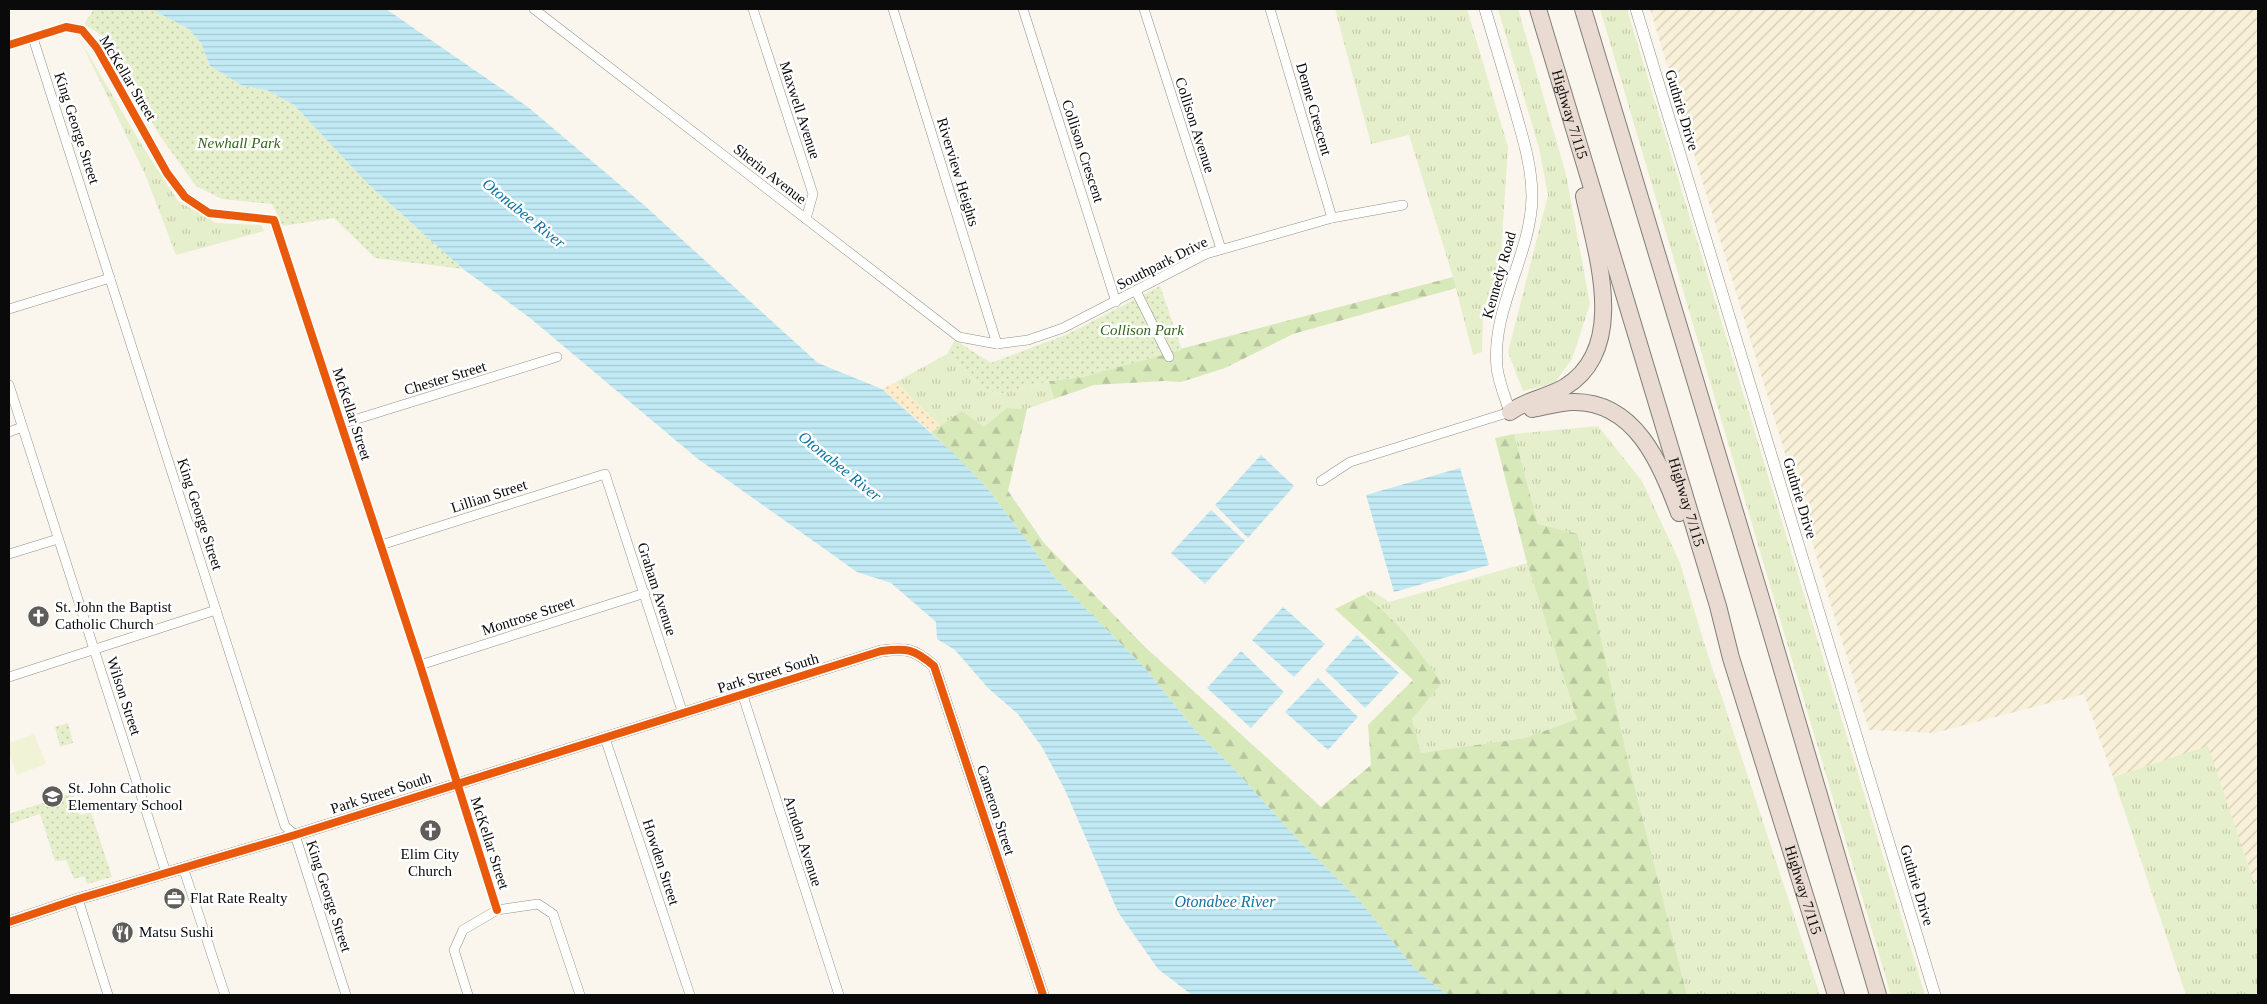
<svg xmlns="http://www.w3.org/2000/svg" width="2267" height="1004" viewBox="0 0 2267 1004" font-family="'Times New Roman',serif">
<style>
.farmland{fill:url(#farmland-furrows)}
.grass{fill:url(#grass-tufts)}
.forest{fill:url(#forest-firs)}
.sand{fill:url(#sand-dots)}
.park{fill:url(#park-dots)}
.pitch{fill:#f0f3d6}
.water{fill:url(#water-rules)}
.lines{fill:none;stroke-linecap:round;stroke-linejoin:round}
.minor-casing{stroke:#92908c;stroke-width:10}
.tertiary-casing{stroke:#92908c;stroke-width:12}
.motorway-casing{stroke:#7f7e7a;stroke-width:18}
.minor{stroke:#fefefc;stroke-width:9}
.tertiary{stroke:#fefefc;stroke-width:11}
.motorway{stroke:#eadbd2;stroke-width:16}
.cycleway-casing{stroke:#fff;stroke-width:11}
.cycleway{stroke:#e8590c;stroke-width:8}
.labels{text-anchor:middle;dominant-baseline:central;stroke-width:5;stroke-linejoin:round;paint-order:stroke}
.street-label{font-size:15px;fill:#0a0a0a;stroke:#fff}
.park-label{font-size:15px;font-style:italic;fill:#326419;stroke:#fff}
.poi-label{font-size:15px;fill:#0a0a0a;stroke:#fff;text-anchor:start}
.water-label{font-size:16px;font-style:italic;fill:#0f74a1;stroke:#fff}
</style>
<defs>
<pattern id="farmland-furrows" width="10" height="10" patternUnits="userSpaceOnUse" patternTransform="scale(1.25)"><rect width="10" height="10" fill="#f8f0d8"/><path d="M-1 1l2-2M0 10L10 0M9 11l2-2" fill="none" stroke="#d3ccb8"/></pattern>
<pattern id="grass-tufts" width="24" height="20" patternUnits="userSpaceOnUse" patternTransform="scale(1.25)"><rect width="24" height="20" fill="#e6efcb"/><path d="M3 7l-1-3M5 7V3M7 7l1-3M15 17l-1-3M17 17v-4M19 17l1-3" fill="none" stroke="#c4ccad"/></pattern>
<pattern id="forest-firs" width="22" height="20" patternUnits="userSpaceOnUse" patternTransform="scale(1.25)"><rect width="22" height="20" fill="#d7e8b9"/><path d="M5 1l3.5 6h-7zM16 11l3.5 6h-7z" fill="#b7c69e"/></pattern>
<pattern id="sand-dots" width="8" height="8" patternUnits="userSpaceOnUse" patternTransform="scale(1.25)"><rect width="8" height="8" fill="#fceccc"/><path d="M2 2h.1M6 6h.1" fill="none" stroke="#d7c9ae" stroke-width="1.8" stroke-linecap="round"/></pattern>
<pattern id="park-dots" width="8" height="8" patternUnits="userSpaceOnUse" patternTransform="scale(1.25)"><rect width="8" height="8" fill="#e6efcb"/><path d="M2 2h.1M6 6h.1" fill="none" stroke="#c4ccad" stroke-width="1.8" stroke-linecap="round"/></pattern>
<pattern id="water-rules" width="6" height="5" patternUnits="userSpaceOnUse" patternTransform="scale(1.25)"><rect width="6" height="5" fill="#c2eaf5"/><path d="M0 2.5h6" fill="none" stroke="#a5c7d1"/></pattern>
</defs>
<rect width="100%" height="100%" fill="#faf6ed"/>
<!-- farmland -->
<polygon class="farmland" points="1650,9 2258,9 2258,895 2208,747 2113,777 2084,694 1934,733 1869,730"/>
<!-- grass -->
<g class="grass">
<polygon points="1335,9 1467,9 1508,147 1500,269 1483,312 1482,352 1473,355 1453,277 1409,135 1371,144"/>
<polygon points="1498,9 1518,9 1566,174 1590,304 1572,359 1554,384 1523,391 1508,352 1548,195 1539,148"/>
<polygon points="1600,9 1627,9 1925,995 1891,995"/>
<polygon points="80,40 141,144 178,201 216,223 261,225 264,231 176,255 145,174"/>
<polygon points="947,354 983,388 998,394 1049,381 1054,399 1027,409 1007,408 984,428 962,411 940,426 896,382"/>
<polygon points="1598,426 1642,481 1680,563 1706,649 1820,995 1687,995 1627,757 1578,534 1538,524 1514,434"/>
<path d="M1527,563L1577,719L1525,738L1421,753L1412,719L1442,683C1419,651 1396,617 1363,595L1371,590L1389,602Z"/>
<polygon points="2208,746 2258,895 2258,995 2186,995 2113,777"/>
</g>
<!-- forest -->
<g class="forest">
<polygon points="1453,277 1456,288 1293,334 1225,368 1181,382 1164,381 1094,385 1054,399 1049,381 1082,377 1169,352"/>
<path d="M1007,408L1027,409L1008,491L1044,543L1145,647L1321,807L1371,765L1368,725L1413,680L1335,609L1363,595C1396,617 1419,651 1442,683L1412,719L1421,753L1525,738L1577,719L1527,563L1495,438L1514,434L1538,524L1578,534L1627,757L1687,995H1447L1415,969L1359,900L1299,841L1236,771L1193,728L1145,668L1055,578L987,488L931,432L962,411L984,427Z"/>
</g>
<!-- sand -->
<polygon class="sand" points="896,382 940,426 931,432 882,389"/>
<!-- park -->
<g class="park">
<polygon points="94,9 151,9 189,29 201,43 210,66 243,86 267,90 294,105 368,184 463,269 375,258 334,218 283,226 272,204 222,199 196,186 160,136 104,37 84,24"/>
<polygon points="1160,286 1182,350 1082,377 1049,381 998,394 983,388 947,354 955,340 991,363 1068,334"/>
<polygon points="68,723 73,743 60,747 55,727"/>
<polygon points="73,793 80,815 91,812 112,877 87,884 84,876 74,879 66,860 55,861 40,814 9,824 9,827 9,814"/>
</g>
<!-- pitch -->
<polygon class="pitch" points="34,734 46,764 17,775 9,753 9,743"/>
<!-- water -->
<g class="water">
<polygon points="151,9 386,9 528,107 645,206 818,363 882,389 954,454 987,488 1055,578 1145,668 1193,728 1236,771 1299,841 1359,900 1415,969 1447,995 1192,995 1158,969 1118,912 1065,790 1042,747 1018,714 988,688 955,650 937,639 936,622 891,583 857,572 698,459 530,318 463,269 368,184 294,105 267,90 243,86 210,66 201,43 189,29"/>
<polygon points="1261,455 1294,486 1248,538 1215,505"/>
<polygon points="1460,468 1489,565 1394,592 1366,495"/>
<polygon points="1211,510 1245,541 1205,584 1171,553"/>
<polygon points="1283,607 1325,644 1294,677 1252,640"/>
<polygon points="1357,635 1399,673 1365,708 1325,670"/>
<polygon points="1241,651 1284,692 1251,728 1207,688"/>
<polygon points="1318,678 1358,717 1328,750 1285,712"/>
</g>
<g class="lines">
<defs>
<g id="minor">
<polyline points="534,9 959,337 997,344 1028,340 1063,328 1206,254 1332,218 1403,205"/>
<polyline points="753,9 813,194 806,219"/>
<polyline points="893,9 997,344"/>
<polyline points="1023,9 1116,302"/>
<polyline points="1144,9 1221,249"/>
<polyline points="1270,9 1332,218"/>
<polyline points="33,38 285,826 295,835 346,995"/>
<polyline points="9,45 66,27 82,30 97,48 167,173 185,197 209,213 274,220 420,665 497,910"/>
<polyline points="1136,291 1169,357"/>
<polyline points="9,309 110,278"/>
<polyline points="9,385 166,873"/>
<polyline points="341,424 557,357"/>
<polyline points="9,432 22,427"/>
<polyline points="1321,481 1350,462 1510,412"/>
<polyline points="381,545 605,474 683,714"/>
<polyline points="9,554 58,539"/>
<polyline points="420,665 645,593"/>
<polyline points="9,677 216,610"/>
<polyline points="743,696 839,995"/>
<polyline points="605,738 690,995"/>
<polyline points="183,867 225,995"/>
<polyline points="78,899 108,995"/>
<polyline points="468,995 454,950 463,930 497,910 538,904 553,914 580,995"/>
</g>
<g id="tertiary">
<path d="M1485,9C1494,39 1503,70 1512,100C1521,132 1532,164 1532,197C1531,256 1491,308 1497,368C1499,383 1505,397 1510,412"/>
<polyline points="1636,9 1935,995"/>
<path d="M9,922L78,899L295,835L881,651C906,648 913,648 934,666L1043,995"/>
</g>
<g id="motorway">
<path id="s1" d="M1538,9L1718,606L1731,658L1836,995"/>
<polyline points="1583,9 1760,595 1878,995"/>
<path d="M1532,409C1545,407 1560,402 1573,402C1635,401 1661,464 1679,513"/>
<path d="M1510,412C1528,399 1546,398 1565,387C1629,348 1596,253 1584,196"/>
</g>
</defs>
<!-- minor casing -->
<use href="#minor" class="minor-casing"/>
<!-- tertiary casing -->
<use href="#tertiary" class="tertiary-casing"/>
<!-- motorway casing -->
<use href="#motorway" class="motorway-casing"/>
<!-- minor -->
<use href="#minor" class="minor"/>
<!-- tertiary -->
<use href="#tertiary" class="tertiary"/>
<!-- motorway -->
<use href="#motorway" class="motorway"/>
<defs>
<g id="cycleway">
<polyline points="9,45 66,27 82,30 97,48 167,173 185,197 209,213 274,220 420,665 497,910"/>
<path d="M9,922L78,899L295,835L881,651C906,648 913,648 934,666L1043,995"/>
</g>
</defs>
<!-- cycleway casing -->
<use href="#cycleway" class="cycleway-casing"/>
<!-- cycleway -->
<use href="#cycleway" class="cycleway"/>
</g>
<!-- icons -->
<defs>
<symbol id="church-disc" viewBox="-11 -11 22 22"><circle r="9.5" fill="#5e5d59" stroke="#fff"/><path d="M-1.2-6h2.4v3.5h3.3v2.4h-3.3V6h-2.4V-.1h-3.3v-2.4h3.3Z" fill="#fff"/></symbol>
<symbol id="school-disc" viewBox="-11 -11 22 22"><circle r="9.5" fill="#5e5d59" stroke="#fff"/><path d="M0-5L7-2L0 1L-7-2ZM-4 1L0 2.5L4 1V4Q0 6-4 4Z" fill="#fff"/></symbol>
<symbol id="office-disc" viewBox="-11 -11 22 22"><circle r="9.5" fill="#5e5d59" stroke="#fff"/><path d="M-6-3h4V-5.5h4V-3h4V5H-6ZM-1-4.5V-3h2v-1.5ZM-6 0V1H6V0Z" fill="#fff"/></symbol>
<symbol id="restaurant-disc" viewBox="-11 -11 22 22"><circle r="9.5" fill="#5e5d59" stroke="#fff"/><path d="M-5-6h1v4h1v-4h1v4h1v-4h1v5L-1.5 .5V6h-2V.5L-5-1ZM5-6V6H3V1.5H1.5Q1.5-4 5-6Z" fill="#fff"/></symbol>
</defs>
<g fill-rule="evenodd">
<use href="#church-disc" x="26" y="604" width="25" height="25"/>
<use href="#school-disc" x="40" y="784" width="25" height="25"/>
<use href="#church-disc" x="418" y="818" width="25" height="25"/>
<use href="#office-disc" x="162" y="886" width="25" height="25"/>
<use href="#restaurant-disc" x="110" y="920" width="25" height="25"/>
</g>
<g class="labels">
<!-- street labels -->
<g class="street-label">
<text transform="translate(128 78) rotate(59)">McKellar Street</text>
<text transform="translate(1314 109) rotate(74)">Denne Crescent</text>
<text transform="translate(800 110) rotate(72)">Maxwell Avenue</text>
<text transform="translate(1682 110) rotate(73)">Guthrie Drive</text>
<text stroke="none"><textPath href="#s1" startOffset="110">Highway 7/115</textPath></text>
<text transform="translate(1195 125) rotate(72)">Collison Avenue</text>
<text transform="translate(77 128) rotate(72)">King George Street</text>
<text transform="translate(1083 151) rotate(72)">Collison Crescent</text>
<text transform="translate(958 172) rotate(73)">Riverview Heights</text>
<text transform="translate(770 174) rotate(38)">Sherin Avenue</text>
<text transform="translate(1162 263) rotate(-27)">Southpark Drive</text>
<text transform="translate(1499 275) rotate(-74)">Kennedy Road</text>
<text transform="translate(445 378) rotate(-17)">Chester Street</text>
<text transform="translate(352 414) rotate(72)">McKellar Street</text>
<text transform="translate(489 496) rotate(-18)">Lillian Street</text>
<text transform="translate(1800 498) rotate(73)">Guthrie Drive</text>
<text stroke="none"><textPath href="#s1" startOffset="515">Highway 7/115</textPath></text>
<text transform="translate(200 514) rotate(72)">King George Street</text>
<text transform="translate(657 589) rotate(72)">Graham Avenue</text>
<text transform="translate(528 616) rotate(-18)">Montrose Street</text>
<text transform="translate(768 673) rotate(-17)">Park Street South</text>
<text transform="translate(124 696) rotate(72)">Wilson Street</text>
<text transform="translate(381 793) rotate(-18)">Park Street South</text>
<text transform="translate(996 810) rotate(72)">Cameron Street</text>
<text transform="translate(803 841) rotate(72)">Arndon Avenue</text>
<text transform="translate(490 843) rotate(72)">McKellar Street</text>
<text transform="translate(661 862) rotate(72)">Howden Street</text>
<text transform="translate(1917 885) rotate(73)">Guthrie Drive</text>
<text stroke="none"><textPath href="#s1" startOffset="920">Highway 7/115</textPath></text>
<text transform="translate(329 896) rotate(72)">King George Street</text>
</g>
<!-- park labels -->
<g class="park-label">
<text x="239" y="143">Newhall Park</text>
<text x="1142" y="330">Collison Park</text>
</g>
<!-- poi labels -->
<g class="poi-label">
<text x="55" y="607">St. John the Baptist<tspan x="55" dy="17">Catholic Church</tspan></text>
<text x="68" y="788">St. John Catholic<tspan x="68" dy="17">Elementary School</tspan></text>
<text x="430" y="854" text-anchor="middle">Elim City<tspan x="430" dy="17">Church</tspan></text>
<text x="190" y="898">Flat Rate Realty</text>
<text x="139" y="932">Matsu Sushi</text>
</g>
<!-- water labels -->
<g class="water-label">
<text transform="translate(524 213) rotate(39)">Otonabee River</text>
<text transform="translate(840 466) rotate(39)">Otonabee River</text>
<text x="1225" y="901">Otonabee River</text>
</g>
</g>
<!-- border -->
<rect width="2267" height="1004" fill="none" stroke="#0a0a0a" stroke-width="20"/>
</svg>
